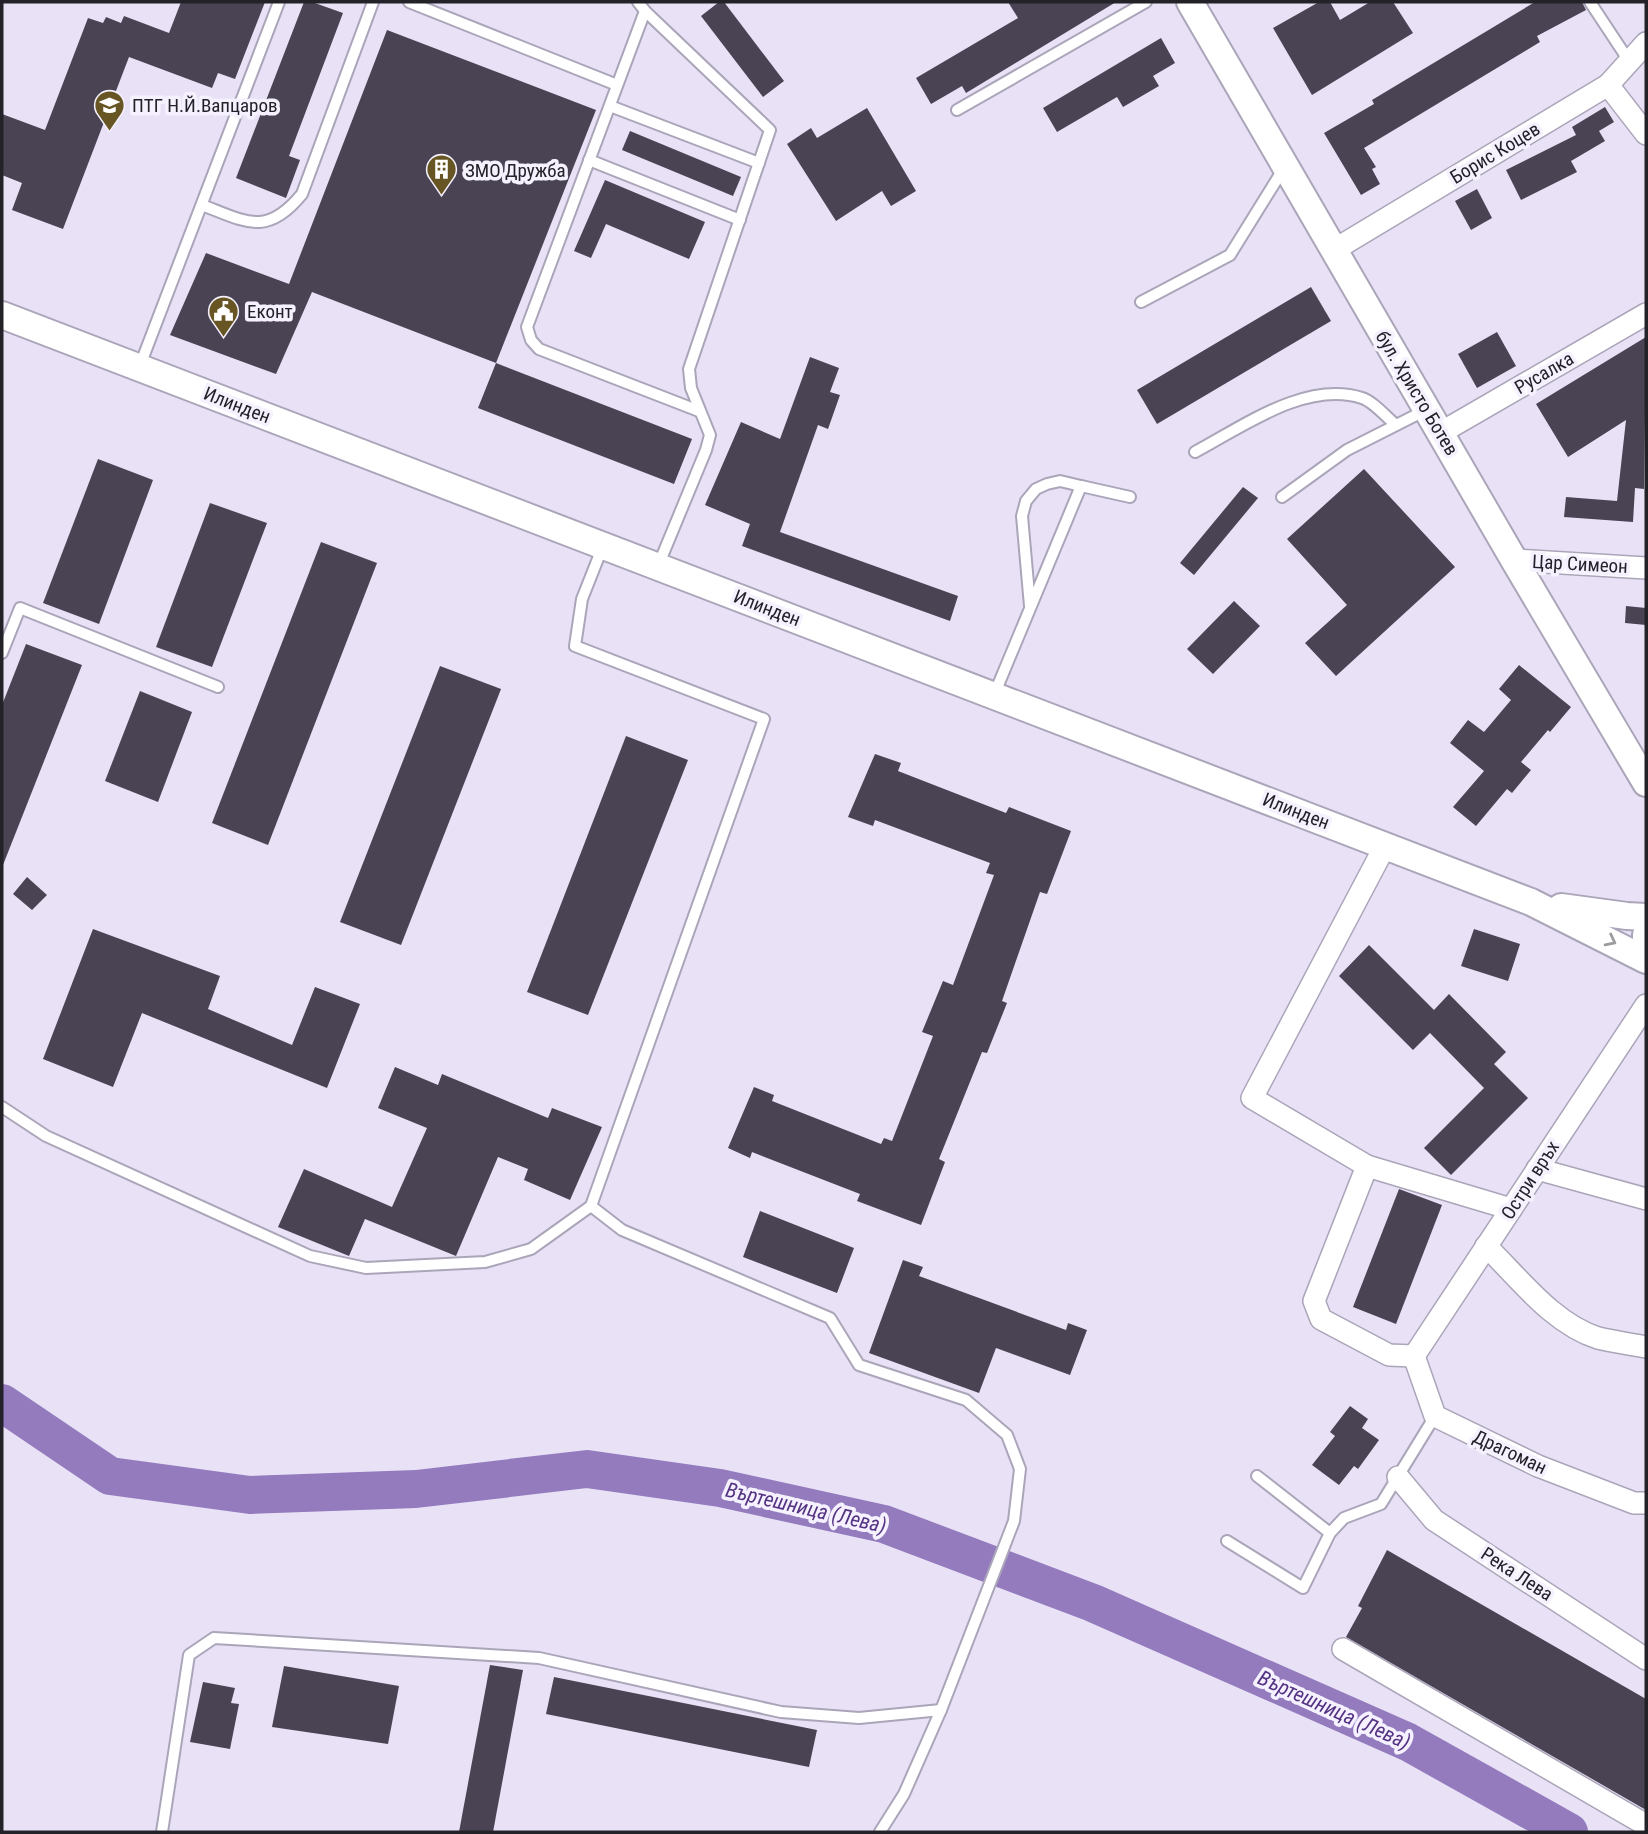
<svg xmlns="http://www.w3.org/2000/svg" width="1648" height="1834" viewBox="0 0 1648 1834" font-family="'Roboto Condensed',sans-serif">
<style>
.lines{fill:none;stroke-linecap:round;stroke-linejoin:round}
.river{stroke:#937bbd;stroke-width:38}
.building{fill:#494354}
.service-casing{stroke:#aba5b9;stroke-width:14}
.minor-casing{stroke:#aba5b9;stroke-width:24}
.tertiary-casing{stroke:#aba5b9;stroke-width:30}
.service{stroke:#fff;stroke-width:10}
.minor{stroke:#fff;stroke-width:21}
.tertiary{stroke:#fff;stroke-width:26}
.oneway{stroke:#9c9c9f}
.labels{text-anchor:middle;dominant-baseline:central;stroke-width:7;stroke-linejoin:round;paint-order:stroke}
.poi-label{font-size:19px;fill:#242229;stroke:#f5f1fe;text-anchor:start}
.street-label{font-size:19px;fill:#242229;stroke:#f5f1fe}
.water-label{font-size:21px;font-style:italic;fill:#553383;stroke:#f5f1fe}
</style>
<rect width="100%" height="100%" fill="#e9e2f7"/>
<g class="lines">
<!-- river -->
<polyline class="river" points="2,1403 110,1476 250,1495 416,1489 587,1469 720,1488 884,1524 1093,1603 1408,1742 1569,1832"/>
</g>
<!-- building -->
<g class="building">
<polygon points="181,2 265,2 235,79 218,73 212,88 129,57 63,229 12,210 22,183 2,175 2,114 45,130 88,18 103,23 106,17 121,23 124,16 169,33"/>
<polygon points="304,2 312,2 343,13 289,156 300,160 286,198 236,178"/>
<polygon points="719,2 724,2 784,81 763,97 701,16"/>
<polygon points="1008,2 1116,2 966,93 962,86 931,104 916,78 1018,18"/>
<polygon points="1319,2 1330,2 1340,20 1370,2 1393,2 1413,33 1312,95 1273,28"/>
<polygon points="1535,2 1582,2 1586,10 1537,36 1540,42 1364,148 1376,167 1372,169 1380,184 1361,195 1324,133 1374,104 1372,100"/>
<polygon points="387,30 596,110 496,363 312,292 276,374 170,335 206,253 289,284"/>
<polygon points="1161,38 1175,63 1153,76 1159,86 1123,107 1117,97 1057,132 1043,108"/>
<polygon points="1605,107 1614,122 1599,131 1605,141 1571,161 1577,172 1521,200 1506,170 1576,135 1572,127"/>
<polygon points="867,108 916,191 891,206 882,191 836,221 787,144 811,128 817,138"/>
<polygon points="630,131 741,177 733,196 622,150"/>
<polygon points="605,180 705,222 689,259 606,224 591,258 574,251"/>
<polygon points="1477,189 1492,218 1471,230 1455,201"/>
<polygon points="1311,287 1331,321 1157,424 1137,390"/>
<polygon points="1497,332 1516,366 1477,388 1458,354"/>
<polygon points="1646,337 1644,489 1635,488 1633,522 1564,517 1566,497 1617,501 1626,420 1568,457 1536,404"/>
<polygon points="810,357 839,368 830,392 840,395 828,429 818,425 780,532 958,596 950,621 742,546 750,524 705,505 741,422 780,439"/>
<polygon points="496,363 692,439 674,484 478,408"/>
<polygon points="98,459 153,480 99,624 43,603"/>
<polygon points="1364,469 1455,567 1336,676 1305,643 1347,605 1287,539"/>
<polygon points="1243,487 1258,498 1194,575 1180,563"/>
<polygon points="210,503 267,523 212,667 156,647"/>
<polygon points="321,542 377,563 268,845 212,823"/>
<polygon points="1234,601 1260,626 1213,674 1187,649"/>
<polygon points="1626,606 1646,608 1646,625 1625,623"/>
<polygon points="26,644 82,665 3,865 2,705"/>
<polygon points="1519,665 1571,707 1550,732 1548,730 1521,762 1531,770 1512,793 1507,789 1476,826 1453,807 1484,771 1450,743 1468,720 1484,732 1511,700 1499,689"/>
<polygon points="440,666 501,689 401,945 340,922"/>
<polygon points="140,691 192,712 158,802 105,781"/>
<polygon points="626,736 688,760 588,1015 527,992"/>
<polygon points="875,754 901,763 898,771 1006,813 1009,807 1071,831 1047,894 1040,892 1002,1001 1007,1003 987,1053 982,1052 939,1159 945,1162 921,1225 857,1201 860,1194 752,1152 750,1158 728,1148 754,1087 774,1095 772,1101 881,1144 884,1138 892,1141 933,1036 922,1032 943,981 953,985 994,875 986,873 990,863 875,820 873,826 848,817"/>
<polygon points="27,877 47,895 32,910 13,894"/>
<polygon points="93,929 220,976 208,1009 292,1045 315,987 360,1004 327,1088 142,1013 113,1087 43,1059"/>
<polygon points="1474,929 1520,944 1508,981 1461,966"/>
<polygon points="1369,945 1434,1010 1449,994 1506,1052 1494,1064 1528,1098 1451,1175 1424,1148 1484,1088 1430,1033 1413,1050 1339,976"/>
<polygon points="395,1067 438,1085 442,1074 548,1118 552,1108 602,1127 570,1200 524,1180 528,1169 498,1157 456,1256 365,1219 349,1256 278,1227 304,1169 392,1207 427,1128 378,1108"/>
<polygon points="1399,1189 1442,1205 1396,1324 1353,1307"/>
<polygon points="760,1211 854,1248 837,1293 743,1257"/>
<polygon points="903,1260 923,1267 919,1276 1066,1330 1068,1323 1087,1330 1070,1375 996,1348 979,1393 869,1353"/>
<polygon points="1350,1406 1368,1419 1362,1428 1379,1440 1358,1469 1354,1466 1339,1485 1312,1465 1335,1436 1330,1432"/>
<polygon points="1387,1550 1646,1699 1646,1810 1346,1637 1362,1608 1358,1606"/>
<polygon points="490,1665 523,1670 493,1832 459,1832"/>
<polygon points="284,1666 399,1686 388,1744 272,1727"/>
<polygon points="554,1677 817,1730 809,1767 546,1714"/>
<polygon points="203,1682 235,1688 231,1703 239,1704 230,1749 190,1742"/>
</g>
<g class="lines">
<defs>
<g id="service">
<polyline points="409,2 617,85"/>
<polyline points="638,2 645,11 527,327 531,340 539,349 699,411"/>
<polyline points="1590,2 1629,61"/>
<polyline points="645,11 770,130 689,369 691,388 710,435 706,450 658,566"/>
<polyline points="610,106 759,163"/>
<polyline points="957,110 1146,2"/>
<polyline points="589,160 740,220"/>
<path d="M202,205C246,222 267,237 302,194L373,2"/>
<polyline points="1141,302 1230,255 1284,168"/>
<polyline points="139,368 279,2"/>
<path d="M1195,452C1242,427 1306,380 1362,398C1374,402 1386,417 1396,425"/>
<polyline points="1081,486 1130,497"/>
<polyline points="1282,497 1347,450 1426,410"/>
<polyline points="603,546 582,599 575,646 764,719 591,1206 622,1230 830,1318 859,1365 966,1400 1007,1435 1020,1469 1014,1521 941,1710 904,1794 880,1832"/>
<polyline points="2,653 20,608 218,687"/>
<polyline points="994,695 1081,486 1060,481 1047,484 1036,489 1026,501 1022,516 1030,606"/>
<polyline points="2,1107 46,1136 310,1256 366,1268 485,1262 531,1249 591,1206"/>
<polyline points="1257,1476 1330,1533"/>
<polyline points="1227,1541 1303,1588 1330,1533 1344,1518 1381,1504 1435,1416"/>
<polyline points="162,1832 189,1655 214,1638 539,1658 781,1712 859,1718 941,1710"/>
</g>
<g id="minor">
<polyline points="1608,85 1646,134"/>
<polyline points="1334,250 1608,85 1646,43"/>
<polyline points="1442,432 1646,314"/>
<polyline points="1514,560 1646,568"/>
<polyline points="1385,846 1252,1098 1367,1166 1314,1301 1321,1319 1389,1355 1414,1356"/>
<polyline points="1367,1166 1511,1209"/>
<polyline points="1537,1169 1646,1199"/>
<path d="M1486,1246C1519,1278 1553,1324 1598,1338C1614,1342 1631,1344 1646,1347"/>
<polyline points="1414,1356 1646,1005"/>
<polyline points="1414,1356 1435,1416 1538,1466 1634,1503 1646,1503"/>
<polyline points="1398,1477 1434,1520 1646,1659"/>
<polyline points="1343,1649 1646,1825"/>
</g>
<g id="tertiary">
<polyline points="1190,2 1514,560 1646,783"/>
<polyline points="2,315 1531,902 1646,960"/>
<polyline points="1561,907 1627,916 1646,917"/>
<polyline points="1646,935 1646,937"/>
</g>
</defs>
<!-- service casing -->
<use href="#service" class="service-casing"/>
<!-- minor casing -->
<use href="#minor" class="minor-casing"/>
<!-- tertiary casing -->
<use href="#tertiary" class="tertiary-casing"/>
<!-- service -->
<use href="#service" class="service"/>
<!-- minor -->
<use href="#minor" class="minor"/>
<!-- tertiary -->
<use href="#tertiary" class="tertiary"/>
</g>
<!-- one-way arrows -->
<defs><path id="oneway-chevron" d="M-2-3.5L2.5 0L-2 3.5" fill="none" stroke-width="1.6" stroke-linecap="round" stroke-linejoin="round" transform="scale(1.75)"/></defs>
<use class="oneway" href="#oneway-chevron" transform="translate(1611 941) rotate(27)"/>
<!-- icons -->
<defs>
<symbol id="school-pin" viewBox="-11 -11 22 30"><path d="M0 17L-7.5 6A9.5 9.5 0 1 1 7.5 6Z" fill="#675623" stroke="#f5f1fe"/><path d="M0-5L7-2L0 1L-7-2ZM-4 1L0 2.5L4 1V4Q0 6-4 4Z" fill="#fff"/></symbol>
<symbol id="building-pin" viewBox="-11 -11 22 30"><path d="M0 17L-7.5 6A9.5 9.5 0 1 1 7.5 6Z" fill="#675623" stroke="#f5f1fe"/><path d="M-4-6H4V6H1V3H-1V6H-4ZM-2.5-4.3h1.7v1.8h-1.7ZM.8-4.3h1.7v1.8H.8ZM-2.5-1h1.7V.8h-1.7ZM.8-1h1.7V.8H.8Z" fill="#fff"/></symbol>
<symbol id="civic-pin" viewBox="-11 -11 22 30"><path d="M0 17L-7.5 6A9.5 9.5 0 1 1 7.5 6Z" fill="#675623" stroke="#f5f1fe"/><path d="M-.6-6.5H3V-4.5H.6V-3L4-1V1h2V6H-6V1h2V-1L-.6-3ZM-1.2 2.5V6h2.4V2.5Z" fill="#fff"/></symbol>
</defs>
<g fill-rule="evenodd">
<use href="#school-pin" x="92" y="88" width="35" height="47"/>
<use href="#building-pin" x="424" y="152" width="35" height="47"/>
<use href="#civic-pin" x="206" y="294" width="35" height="47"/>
</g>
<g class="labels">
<!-- poi labels -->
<g class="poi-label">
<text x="132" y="105">ПТГ Н.Й.Вапцаров</text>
<text x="465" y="170">ЗМО Дружба</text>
<text x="247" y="311">Еконт</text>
</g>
<!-- street labels -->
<g class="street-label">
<text transform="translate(1495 153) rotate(-31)">Борис Коцев</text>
<text transform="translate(1544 373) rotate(-30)">Русалка</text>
<text transform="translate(1417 393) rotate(59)">бул. Христо Ботев</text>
<text transform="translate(237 405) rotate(21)">Илинден</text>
<text transform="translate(1580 564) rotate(3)">Цар Симеон</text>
<text transform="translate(767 608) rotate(21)">Илинден</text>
<text transform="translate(1296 811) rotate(21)">Илинден</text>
<text transform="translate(1530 1180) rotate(-57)">Остри връх</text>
<text transform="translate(1510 1452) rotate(25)">Драгоман</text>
<text transform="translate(1517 1574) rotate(33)">Река Лева</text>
</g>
<!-- water labels -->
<g class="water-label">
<text transform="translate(806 1508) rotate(13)">Въртешница (Лева)</text>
<text transform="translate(1334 1710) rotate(24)">Въртешница (Лева)</text>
</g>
</g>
<!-- border -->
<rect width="1648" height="1834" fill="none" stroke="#242229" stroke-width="7"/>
</svg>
